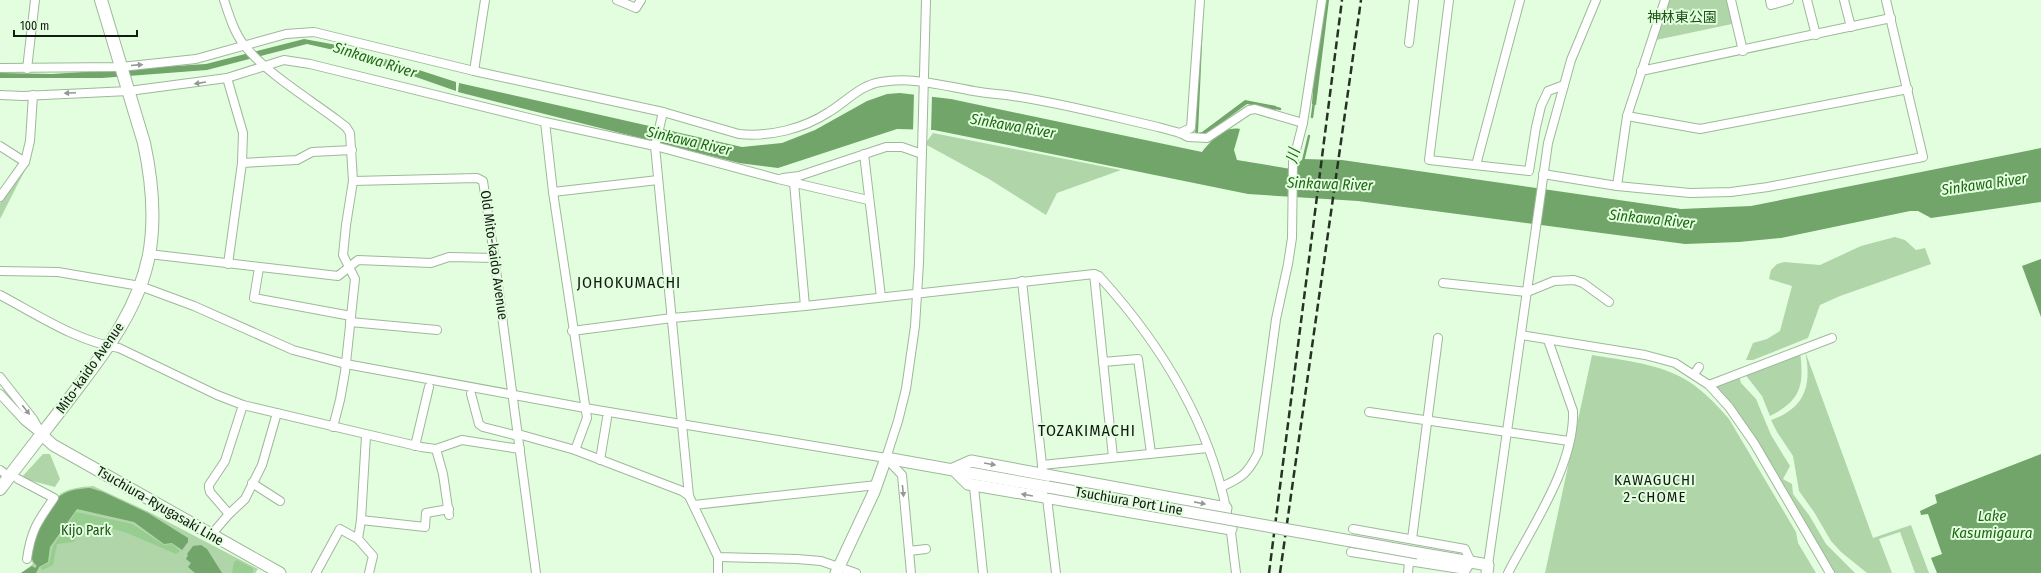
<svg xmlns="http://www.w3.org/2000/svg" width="2041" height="573" viewBox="0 0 2041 573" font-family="'Fira Sans Condensed','Noto Sans JP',sans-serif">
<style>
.green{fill:#afd5a9}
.forest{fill:#97cd8e}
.water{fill:#71a569}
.pier{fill:#e3fedf}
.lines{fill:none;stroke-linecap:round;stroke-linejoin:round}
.stream{stroke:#71a569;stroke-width:2.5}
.minor-casing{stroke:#9fb89b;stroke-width:10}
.major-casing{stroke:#9fb89b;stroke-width:13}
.highway-casing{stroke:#9fb89b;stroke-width:14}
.minor{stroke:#fff;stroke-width:8}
.major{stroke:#fff;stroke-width:11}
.highway{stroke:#fff;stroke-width:12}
.rail{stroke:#273226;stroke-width:2.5;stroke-dasharray:8 4;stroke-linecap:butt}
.major-bridge-casing{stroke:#9fb89b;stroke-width:13;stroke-linecap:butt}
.major-bridge{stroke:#fff;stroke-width:11}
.oneway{fill:#949894}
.labels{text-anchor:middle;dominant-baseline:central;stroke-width:4;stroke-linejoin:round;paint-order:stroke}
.park-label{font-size:14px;fill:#1d5215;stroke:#e3fedf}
.street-label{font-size:14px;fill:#121b11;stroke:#e3fedf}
.water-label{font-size:15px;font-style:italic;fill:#1f6614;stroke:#e3fedf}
.neighbourhood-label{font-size:15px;letter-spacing:1px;fill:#121b11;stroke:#e3fedf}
.quarter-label{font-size:16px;letter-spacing:1px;fill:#121b11;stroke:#e3fedf}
</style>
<rect width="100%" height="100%" fill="#e3fedf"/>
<!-- green -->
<g class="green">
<polygon points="1669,0 1727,0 1732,24 1656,40"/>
<polygon points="933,133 1121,170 1057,193 1046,215 989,179 925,144"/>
<polygon points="28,164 0,219 0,203"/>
<polygon points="1895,237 1905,240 1916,250 1925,248 1931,264 1840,296 1820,305 1808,338 1753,360 1746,360 1753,343 1767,339 1780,331 1792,286 1769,279 1771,270 1777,264 1784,262 1820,265 1861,246"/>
<path d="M1800,351C1804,385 1802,400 1770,416L1762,396L1744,373Z"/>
<path d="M1805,351L1873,538L1911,525L1929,573H1915L1900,532L1879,539L1892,573H1867L1841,552L1831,541L1814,512L1799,491L1793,456L1777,432L1771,420C1806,408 1812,384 1805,351Z"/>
<path d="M1592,355C1621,360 1654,363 1681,377C1700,387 1715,403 1729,419L1796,532L1798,543L1816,573H1545Z"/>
<polygon points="1739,375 1741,383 1756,399 1771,435 1790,466 1783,479 1792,484 1793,494 1809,515 1826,544 1855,573 1834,573 1712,385"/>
<polygon points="43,454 50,454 60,479 55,487 21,478"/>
<path d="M93,486L149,512L258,569L255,573H21L33,564L29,556C34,534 40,512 58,496C66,488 82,487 93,486Z"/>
</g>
<!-- forest -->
<g class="forest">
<polygon points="76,512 132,524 164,545 172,544 180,551 176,554 125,532 89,523 84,524 74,542 57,544 53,565 42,570 41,567 49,563 53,546"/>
<polygon points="237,560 253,568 253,573 232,573 234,562"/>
</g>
<!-- water -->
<g class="water">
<polygon points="1201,0 1204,0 1198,133 1202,132 1245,100 1276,106 1276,110 1247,104 1205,135 1195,135"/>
<polygon points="1324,0 1329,0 1316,105 1312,104 1315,60"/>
<polygon points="304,39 348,47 456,82 456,91 347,53 307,44 207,70 102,78 0,78 0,73 52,74 206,64"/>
<path d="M459,83L742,147L782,143L815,130L867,101L887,94L900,93L951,99L1202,152C1212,140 1223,126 1240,129L1234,150L1237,160L1291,169L1303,159L1342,160L1681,209L1751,206L2041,148V202L1931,218L1918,211H1910L1781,238L1739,242L1685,244L1358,201L1248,194L934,130L897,129L778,168L739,163L458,92Z"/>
<polygon points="2041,259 2041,317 2022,266"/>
<polygon points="2041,454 2041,573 1937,573 1931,558 1942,554 1928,514 1921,515 1920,511 1937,503 1935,495"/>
<path d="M90,488L103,492L148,513L188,538V542L182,550L172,543L164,544L134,522L77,509L50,547L48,562L39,567L36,573H21L32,566L35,568L37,566C19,551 45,507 60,496C70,489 79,489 90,488Z"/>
<polygon points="201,545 207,549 222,573 195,573 188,567 191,563 186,559 188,555 187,554 193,546"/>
</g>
<!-- pier -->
<polygon class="pier" points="914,93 932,95 931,132 913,132"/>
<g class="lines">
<!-- stream -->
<g class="stream">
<polyline points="1273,107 1280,109"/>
<polyline points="1312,117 1314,102"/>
<polyline points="1303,161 1309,136"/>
</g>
<defs>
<g id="minor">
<path d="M224,0C229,15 234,32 244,45C266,73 308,98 337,120L346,127L350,133L353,181L346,225L343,255L355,279L345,372L340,400L333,427"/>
<polyline points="617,0 636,8 641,0"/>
<polyline points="1449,0 1429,160 1529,171 1536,127 1541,106 1548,91 1564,85"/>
<polyline points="1731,0 1743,51"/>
<polyline points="1770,0 1771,5 1789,0"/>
<polyline points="1807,0 1816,35"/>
<polyline points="1844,0 1851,27"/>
<polyline points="1409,43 1414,0"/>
<path d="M0,68L121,67L196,59L286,34L314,32L474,71L663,112L739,134C770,137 803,129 829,112C846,102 860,85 881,82C914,76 947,87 980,92C991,94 1002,94 1013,96C1062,103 1110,116 1158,127L1180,133L1188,137L1207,138L1249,110L1255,109L1303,123"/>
<polyline points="27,69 35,0"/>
<polyline points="474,71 485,0"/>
<polyline points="1641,71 1891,18"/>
<polyline points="227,78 243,133 242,163"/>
<polyline points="0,95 23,96 129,91 227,78 284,60 310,64 545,122 655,146 778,179 868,200"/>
<polyline points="663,112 655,146 689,496 718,557 797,559 821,561 856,573"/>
<polyline points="1627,116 1700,129 1908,89"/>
<polyline points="545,122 553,192 587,418 575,450"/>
<polyline points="1180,133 1191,128 1200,0"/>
<polyline points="0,146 25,162"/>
<polyline points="864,154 881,297"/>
<polyline points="1476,165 1520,0"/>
<polyline points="1543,174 1617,186 1690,193 1731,192 1768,187 1923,157 1886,0"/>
<polyline points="783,178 799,176 886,147 902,147 922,154"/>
<polyline points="353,181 477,178 483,181 494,255 536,573"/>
<polyline points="794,183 805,306"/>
<polyline points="1617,186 1627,116 1665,0"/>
<polyline points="553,192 658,180"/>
<polyline points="0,197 25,162 30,141 33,95"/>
<polyline points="149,254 338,276 358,260 431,263 449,257 495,258"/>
<polyline points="228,264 242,163 297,160 312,152 352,150"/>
<polyline points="259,268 254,298 351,316"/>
<polyline points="0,271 58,272 140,286 194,306 293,350 346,364 585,408 886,458 902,475 911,573"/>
<polyline points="1094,274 1113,457"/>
<polyline points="1022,281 1043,474"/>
<polyline points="1443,283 1527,292 1554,281 1574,280 1583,283 1609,302"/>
<path d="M0,295C38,315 76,341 119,348L217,395L243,405L421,447L436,449L462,440L520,449"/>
<polyline points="350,322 437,330"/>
<path d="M572,331L672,318L805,306L1094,274L1099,276C1161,344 1209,421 1227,513"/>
<polyline points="1521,335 1645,355 1675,363 1709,385 1729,407 1754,443 1830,573"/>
<polyline points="1103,362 1138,359 1151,453"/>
<polyline points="1694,374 1699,367"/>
<polyline points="0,377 33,419 42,435"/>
<polyline points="1709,385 1832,338"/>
<polyline points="0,394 25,421 40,433"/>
<polyline points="471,394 479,424 483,427 518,436"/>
<polyline points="1369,412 1569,441"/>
<polyline points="518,434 575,450 682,491 689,496"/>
<polyline points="366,436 361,520 358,539 373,556 369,573"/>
<polyline points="415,446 429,387"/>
<polyline points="436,449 443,474 449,515"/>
<polyline points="886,458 898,421 906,389 915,326 919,263 926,0"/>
<polyline points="600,460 607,418"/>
<polyline points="1042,465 1208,448"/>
<polyline points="0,470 3,472"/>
<path d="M18,479L54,498C38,521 31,530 27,559"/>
<polyline points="252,483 280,501"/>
<polyline points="974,487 983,573"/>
<path d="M1221,487C1242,478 1248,473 1258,453L1276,319L1288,264L1292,238L1293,162L1303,123L1322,0"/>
<polyline points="1047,498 1056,573"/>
<polyline points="694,505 877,485"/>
<polyline points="229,514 245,499 262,465 277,413"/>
<polyline points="361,520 425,527 426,513 449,509"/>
<polyline points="1230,524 1236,573"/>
<polyline points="211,535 229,514 210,492 209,488 209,485 225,461 243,405"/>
<polyline points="1412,539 1438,338"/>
<polyline points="909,551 926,549"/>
<polyline points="1351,552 1466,570 1471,562 1465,549 1353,529"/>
<polyline points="1488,565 1548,143 1571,60 1596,0"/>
<polyline points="316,573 340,529 358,539"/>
<polyline points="718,573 718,557"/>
<polyline points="1408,573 1409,562"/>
<path d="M1508,573C1532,527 1575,464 1573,411L1548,340"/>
</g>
<g id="major">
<polyline points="42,435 53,445 280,573"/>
<polyline points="953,469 968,484 1231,529"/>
<polyline points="953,469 971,461 1226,508"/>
<polyline points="1418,553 1488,565 1487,573"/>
<polyline points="836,573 874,492 886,458 1048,487"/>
</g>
<path id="highway" d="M0,489C25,455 51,423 76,390C108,348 139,307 149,255C156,217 152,180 144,143L101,0"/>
</defs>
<!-- minor casing -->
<use href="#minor" class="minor-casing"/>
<!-- major casing -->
<use href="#major" class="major-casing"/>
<!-- highway casing -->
<use href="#highway" class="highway-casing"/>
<!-- minor -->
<use href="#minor" class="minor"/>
<!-- major -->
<use href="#major" class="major"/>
<!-- highway -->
<use href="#highway" class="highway"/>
<!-- rail -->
<g class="rail">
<polyline points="1269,573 1342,0"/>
<polyline points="1280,573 1361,0"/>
</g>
<defs>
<polyline id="major-bridge" points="1048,487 1418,553"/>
</defs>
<!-- major-bridge casing -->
<use href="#major-bridge" class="major-bridge-casing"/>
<!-- major-bridge -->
<use href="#major-bridge" class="major-bridge"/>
</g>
<!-- one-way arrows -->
<defs><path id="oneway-solid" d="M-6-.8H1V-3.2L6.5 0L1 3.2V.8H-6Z"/></defs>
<g class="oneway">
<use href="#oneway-solid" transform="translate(137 65) rotate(-5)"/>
<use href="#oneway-solid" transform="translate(200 83) rotate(171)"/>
<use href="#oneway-solid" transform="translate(70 93) rotate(177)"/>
<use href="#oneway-solid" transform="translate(26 410) rotate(52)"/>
<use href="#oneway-solid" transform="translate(990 464) rotate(10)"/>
<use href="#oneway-solid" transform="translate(903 491) rotate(84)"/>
<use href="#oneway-solid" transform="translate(1027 495) rotate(-170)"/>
<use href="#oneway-solid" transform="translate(1200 503) rotate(11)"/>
</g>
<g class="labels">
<!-- park labels -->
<g class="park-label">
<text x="1682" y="17">神林東公園</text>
<text x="86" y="530">Kijo Park</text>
</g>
<!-- street labels -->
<g class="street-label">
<text transform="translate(494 255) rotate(82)">Old Mito-kaido Avenue</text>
<text transform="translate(90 368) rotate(-55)">Mito-kaido Avenue</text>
<text transform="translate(1129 501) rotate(10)">Tsuchiura Port Line</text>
<text transform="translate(160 506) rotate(30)">Tsuchiura-Ryugasaki Line</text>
</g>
<!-- water labels -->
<g class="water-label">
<text transform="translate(375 60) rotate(18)">Sinkawa River</text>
<text transform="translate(1013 126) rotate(10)">Sinkawa River</text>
<text transform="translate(689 141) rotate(13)">Sinkawa River</text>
<text transform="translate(1293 156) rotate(-77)">川</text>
<text transform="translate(1330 184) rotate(2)">Sinkawa River</text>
<text transform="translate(1984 184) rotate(-8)">Sinkawa River</text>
<text transform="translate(1652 219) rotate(6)">Sinkawa River</text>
<text x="1992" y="516">Lake<tspan x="1992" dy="17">Kasumigaura</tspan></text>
</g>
<!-- neighbourhood labels -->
<g class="neighbourhood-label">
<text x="1655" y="480">KAWAGUCHI<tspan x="1655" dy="17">2-CHOME</tspan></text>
</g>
<!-- quarter labels -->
<g class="quarter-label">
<text x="629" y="282">JOHOKUMACHI</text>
<text x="1087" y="430">TOZAKIMACHI</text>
</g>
</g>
<!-- scale -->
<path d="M14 30v6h123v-6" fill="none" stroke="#121b11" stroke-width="2"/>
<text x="20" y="30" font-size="12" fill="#121b11" stroke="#e3fedf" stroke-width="3" paint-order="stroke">100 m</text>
</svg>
